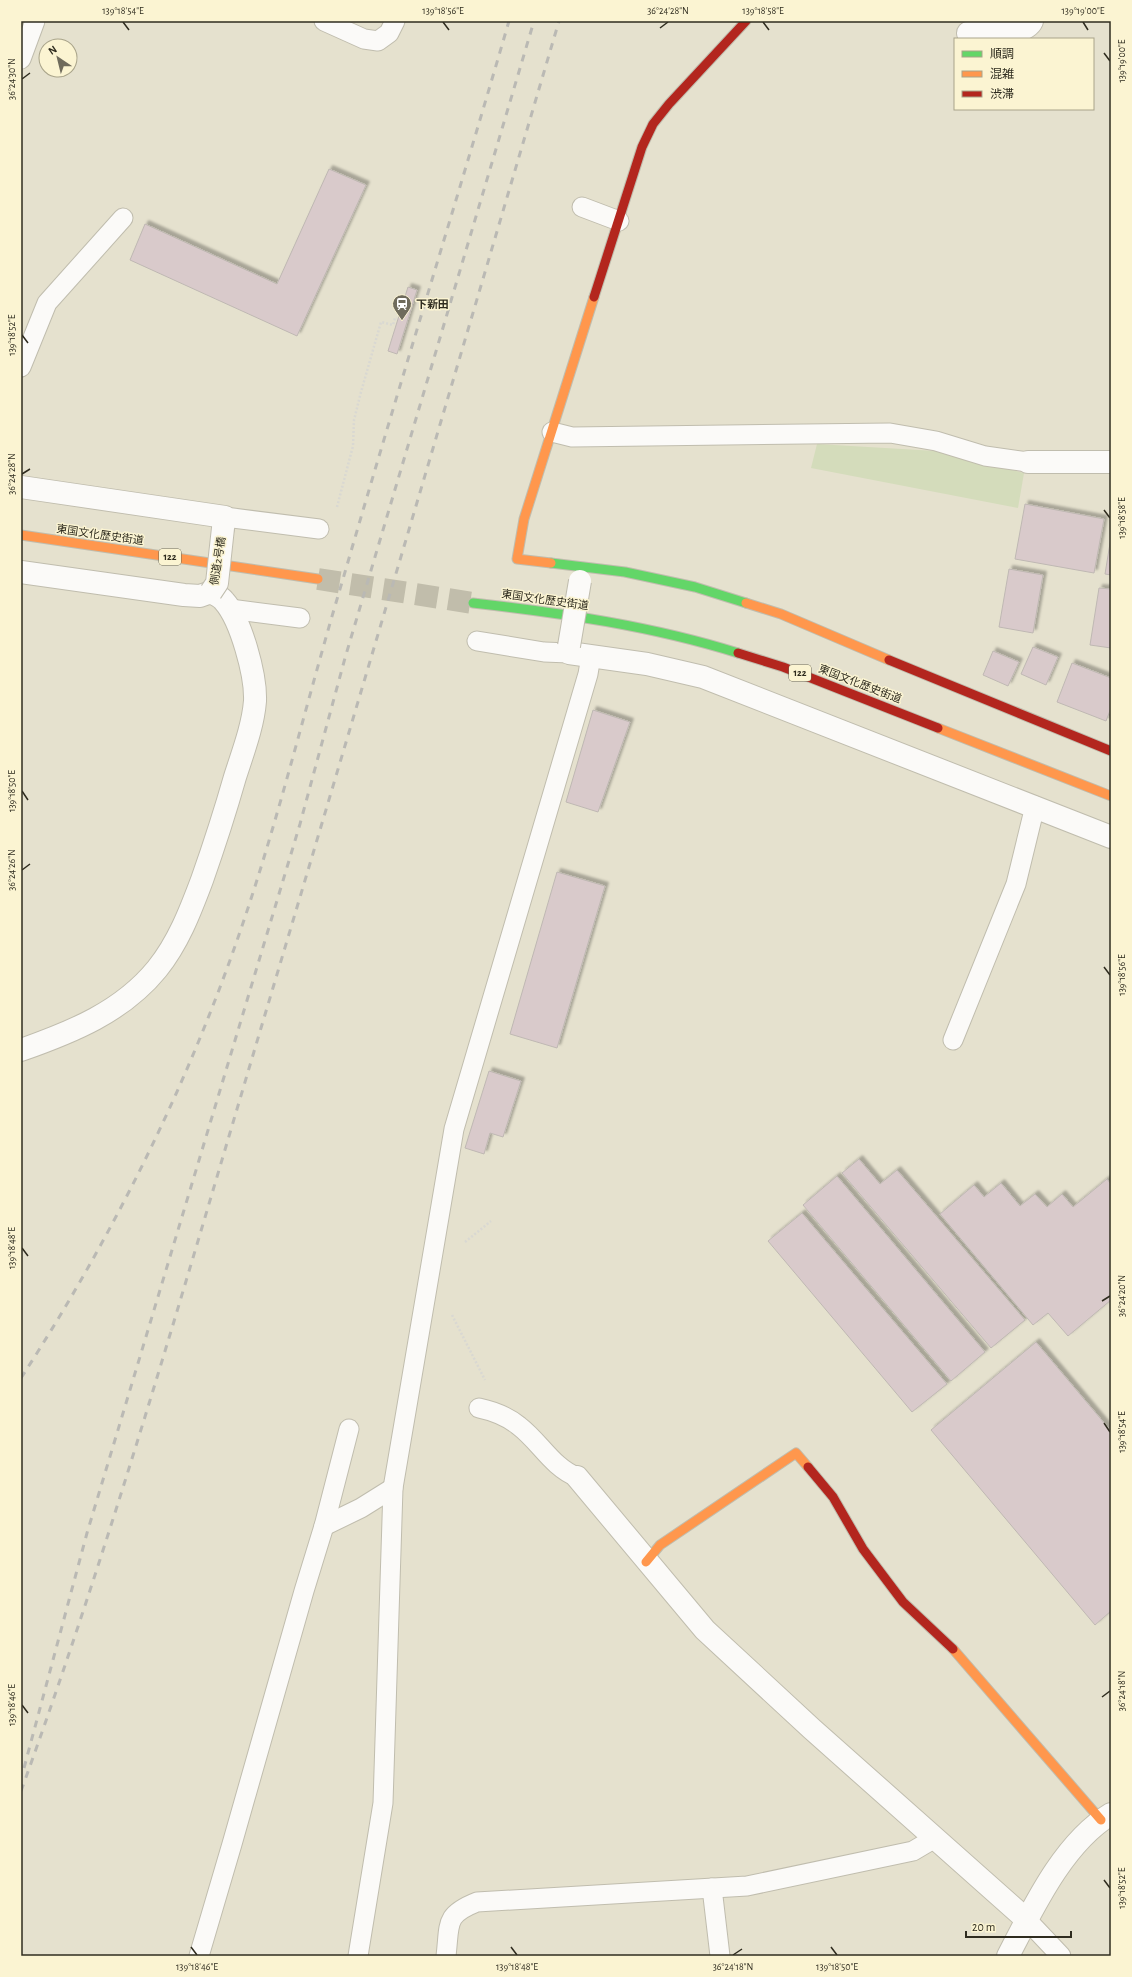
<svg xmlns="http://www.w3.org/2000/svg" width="1132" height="1977" viewBox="0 0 1132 1977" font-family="'Alegreya Sans','Noto Sans JP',sans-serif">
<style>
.green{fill:#d4dcbb}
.building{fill:#d9cacb;stroke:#bfb8b3;filter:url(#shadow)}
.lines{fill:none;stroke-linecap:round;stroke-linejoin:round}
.highway-tunnel{stroke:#c1bdab;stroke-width:22;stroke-dasharray:22 11;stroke-linecap:butt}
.lane-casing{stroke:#c0bdae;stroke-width:21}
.street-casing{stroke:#c0bdae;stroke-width:24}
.fast-casing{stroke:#c0bdae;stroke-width:11}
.slow-casing{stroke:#c0bdae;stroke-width:11}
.jam-casing{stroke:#c0bdae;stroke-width:11}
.path{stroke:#d9d8d2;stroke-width:2.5;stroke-dasharray:2 2;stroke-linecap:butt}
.lane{stroke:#fbfaf8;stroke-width:19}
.street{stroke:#fbfaf8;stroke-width:22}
.fast{stroke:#63d668;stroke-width:9}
.slow{stroke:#ff974d;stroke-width:9}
.jam{stroke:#b3261e;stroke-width:9}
.rail{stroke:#bab9b4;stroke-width:3;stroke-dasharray:7 7;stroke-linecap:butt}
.street-bridge-casing{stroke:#c0bdae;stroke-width:24;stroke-linecap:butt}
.street-bridge{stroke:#fbfaf8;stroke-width:22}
.ticks{fill:none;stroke:#2f2c1f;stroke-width:1.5}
.labels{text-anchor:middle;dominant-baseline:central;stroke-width:3;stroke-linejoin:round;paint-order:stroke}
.shield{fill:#fbf4d2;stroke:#6c6855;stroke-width:1}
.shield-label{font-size:10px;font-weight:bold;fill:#2f2c1f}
.poi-label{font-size:11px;font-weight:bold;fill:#2f2c1f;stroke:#fbf4d2;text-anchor:start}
.street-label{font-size:11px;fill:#2f2c1f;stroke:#fbf4d2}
.neatline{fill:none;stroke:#2f2c1f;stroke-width:1.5}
.ticks-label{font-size:10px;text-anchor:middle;fill:#2f2c1f}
</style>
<defs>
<filter id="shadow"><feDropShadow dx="3.5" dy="-3.5" stdDeviation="1" flood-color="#0004"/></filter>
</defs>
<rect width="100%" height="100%" fill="#e5e1ce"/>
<!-- green -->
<polygon class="green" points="817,444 936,451 1024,473 1018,508 811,468"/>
<!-- building -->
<g class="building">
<polygon points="329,169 366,185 297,336 130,260 145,224 277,284"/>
<polygon points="408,287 417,290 397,354 388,351"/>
<polygon points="1025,504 1104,519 1094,573 1015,559"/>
<polygon points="1111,537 1111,575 1105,574"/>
<polygon points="1009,569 1043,575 1033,633 999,627"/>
<polygon points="1099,588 1111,589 1111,648 1090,645"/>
<polygon points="1033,647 1058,657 1046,685 1021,674"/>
<polygon points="993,651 1019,662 1008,686 983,675"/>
<polygon points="1072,663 1111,678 1111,708 1106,721 1057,702"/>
<polygon points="593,710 630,722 598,812 566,802"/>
<polygon points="557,872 605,886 557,1048 510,1034"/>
<polygon points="489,1071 521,1081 503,1137 490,1133 484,1154 465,1148"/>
<polygon points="859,1159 880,1184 897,1170 1025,1320 991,1348 842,1173"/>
<polygon points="837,1176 985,1352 951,1381 803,1205"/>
<polygon points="1107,1179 1111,1184 1111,1300 1068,1336 1048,1313 1033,1325 940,1214 974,1185 984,1197 1001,1183 1020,1206 1035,1194 1047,1207 1062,1194 1073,1207"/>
<polygon points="802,1213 947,1384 912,1412 768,1241"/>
<polygon points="1036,1342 1111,1431 1111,1611 1095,1625 931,1430"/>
</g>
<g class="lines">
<!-- highway-tunnel -->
<polyline class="highway-tunnel" points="318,579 473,603"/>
<defs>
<g id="lane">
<polyline points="324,21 364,39 378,41 389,33 395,21"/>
<polyline points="21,59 35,21"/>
<polyline points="582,207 619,221"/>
<polyline points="21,367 47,303 123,218"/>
<polyline points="552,432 572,437 890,433 936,441 985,456 1028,462"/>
<polyline points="225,517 319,529"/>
<polyline points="230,609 300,618"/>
<polyline points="477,641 544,652 569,653"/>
<polyline points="953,1040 1016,884 1035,806"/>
<path d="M479,1408C493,1411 508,1417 519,1426C540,1442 552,1467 577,1477"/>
<polyline points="324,1526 361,1508 393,1488"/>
<polyline points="712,1888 720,1956"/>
<polyline points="1027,1920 1061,1956"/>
<polyline points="199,1956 232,1844 304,1591 324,1526 349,1429"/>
<polyline points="358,1956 383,1803 393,1488 454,1129 588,674 591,656"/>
<path d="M446,1956C450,1924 444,1915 477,1902L747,1886L913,1851L935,1838"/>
</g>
<g id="street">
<path d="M968,33C984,32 1025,37 1032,21"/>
<polyline points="1028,462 1111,462"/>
<polyline points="21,487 225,517 223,528"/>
<path d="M21,572L184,595L200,596L211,592C216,595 221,597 224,601C241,620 256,675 255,701C253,726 243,752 235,777C225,812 214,846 202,880C190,912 178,943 157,969C122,1012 72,1032 21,1050"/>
<polyline points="569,646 569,653 647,664 703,677 1111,837"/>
<polyline points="577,1477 705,1630 812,1729 1027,1920"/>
<path d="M1008,1956C1033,1908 1063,1843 1111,1814"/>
</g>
<g id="fast">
<polyline points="551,563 625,572 695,587 746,603"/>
<path d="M473,603C562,613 652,626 738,653"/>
</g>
<g id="slow">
<polyline points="21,535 318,579"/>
<polyline points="551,563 517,559 524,519 594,297"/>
<polyline points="746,603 781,614 889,660"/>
<polyline points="938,728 1111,796"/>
<polyline points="646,1562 660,1545 796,1453 808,1467"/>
<polyline points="953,1649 1101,1820"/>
</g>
<g id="jam">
<polyline points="594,297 642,147 653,124 669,104 746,21"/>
<polyline points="738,653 783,667 938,728"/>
<polyline points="889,660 1111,751"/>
<polyline points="808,1467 833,1497 863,1549 903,1602 953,1649"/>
</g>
</defs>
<!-- lane casing -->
<use href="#lane" class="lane-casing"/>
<!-- street casing -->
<use href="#street" class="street-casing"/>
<!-- fast casing -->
<use href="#fast" class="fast-casing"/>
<!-- slow casing -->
<use href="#slow" class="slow-casing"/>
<!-- jam casing -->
<use href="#jam" class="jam-casing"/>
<!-- path -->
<g class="path">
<polyline points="337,507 353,446 354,420 361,392 381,322 393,325 395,318 397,318"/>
<polyline points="465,1242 491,1221"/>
<polyline points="452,1315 485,1380"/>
</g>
<!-- lane -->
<use href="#lane" class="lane"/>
<!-- street -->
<use href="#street" class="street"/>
<!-- fast -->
<use href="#fast" class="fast"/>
<!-- slow -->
<use href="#slow" class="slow"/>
<!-- jam -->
<use href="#jam" class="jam"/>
<!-- rail -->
<g class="rail">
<path d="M21,1378C108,1244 181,1099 234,949C277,828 306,702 343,579C397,392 455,207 509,21"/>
<polyline points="24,1768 87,1533 300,824 345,658 534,21"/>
<path d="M21,1791C112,1540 185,1284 261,1028C361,693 460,357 559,21"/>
</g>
<defs>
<g id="street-bridge">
<polyline points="211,592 217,583 223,528"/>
<polyline points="569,646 580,581"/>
</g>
</defs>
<!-- street-bridge casing -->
<use href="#street-bridge" class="street-bridge-casing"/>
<!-- street-bridge -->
<use href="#street-bridge" class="street-bridge"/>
</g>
<!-- ticks -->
<path class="ticks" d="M123,22L129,30M443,22L449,30M763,22L769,30M1083,22L1088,30M660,28L668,22M1104,53L1110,61M22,79L30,73M22,335L28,343M22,474L30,469M1104,510L1110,518M22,791L28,800M22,870L30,864M1104,967L1110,975M22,1248L28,1256M1102,1301L1110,1296M1104,1423L1110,1432M1102,1697L1110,1691M22,1705L28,1713M1104,1880L1110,1888M191,1947L197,1955M511,1947L517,1955M831,1947L837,1955M733,1955L742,1949"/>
<!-- icons -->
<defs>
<symbol id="station-pin" viewBox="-11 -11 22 30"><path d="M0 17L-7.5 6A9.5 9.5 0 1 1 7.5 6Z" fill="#6f6b5c" stroke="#fbf4d2"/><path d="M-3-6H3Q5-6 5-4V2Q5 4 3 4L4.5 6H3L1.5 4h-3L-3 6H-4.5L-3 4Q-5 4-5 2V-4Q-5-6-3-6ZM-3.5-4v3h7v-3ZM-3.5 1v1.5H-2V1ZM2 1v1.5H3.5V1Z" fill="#fff"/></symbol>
</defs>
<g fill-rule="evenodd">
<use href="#station-pin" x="391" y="293" width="22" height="30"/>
</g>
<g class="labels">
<!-- shield labels -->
<g class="shield">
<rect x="159" y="549" width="22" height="16" rx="3"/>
<rect x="789" y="665" width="22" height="16" rx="3"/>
</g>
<g class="shield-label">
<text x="170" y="557">122</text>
<text x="800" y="673">122</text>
</g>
<!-- poi labels -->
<g class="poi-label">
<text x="416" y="304">下新田</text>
</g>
<!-- street labels -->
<g class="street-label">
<text transform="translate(100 535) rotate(8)">東国文化歴史街道</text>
<text transform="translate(218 561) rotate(-81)">側道2号橋</text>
<text transform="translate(545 600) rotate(8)">東国文化歴史街道</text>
<text transform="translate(860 684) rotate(21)">東国文化歴史街道</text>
</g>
</g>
<!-- border -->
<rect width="1132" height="1977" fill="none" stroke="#fbf4d2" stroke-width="44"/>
<!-- legend -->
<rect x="954" y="38" width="140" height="72" fill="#fbf4d2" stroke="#a9a48a"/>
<rect x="962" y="51" width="20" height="6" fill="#63d668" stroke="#a9a48a"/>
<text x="990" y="58" font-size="12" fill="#2f2c1f">順調</text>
<rect x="962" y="71" width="20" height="6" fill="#ff974d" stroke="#a9a48a"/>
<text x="990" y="78" font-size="12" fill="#2f2c1f">混雑</text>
<rect x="962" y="91" width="20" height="6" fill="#b3261e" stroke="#a9a48a"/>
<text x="990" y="98" font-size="12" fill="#2f2c1f">渋滞</text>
<!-- north arrow -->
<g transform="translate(58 58) rotate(325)"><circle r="19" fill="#fbf4d2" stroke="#a9a48a"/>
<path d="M0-3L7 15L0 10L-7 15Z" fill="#6f6b5c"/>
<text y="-6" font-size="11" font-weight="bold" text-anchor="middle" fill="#2f2c1f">N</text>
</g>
<!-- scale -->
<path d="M966 1931v6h105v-6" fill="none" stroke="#2f2c1f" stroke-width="2"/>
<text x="972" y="1931" font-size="12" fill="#2f2c1f" stroke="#fbf4d2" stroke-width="3" paint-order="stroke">20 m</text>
<rect x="22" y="22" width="1088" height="1933" class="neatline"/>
<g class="ticks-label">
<text x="123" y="14">139°18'54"E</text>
<text x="443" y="14">139°18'56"E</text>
<text x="668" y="14">36°24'28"N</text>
<text x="763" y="14">139°18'58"E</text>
<text x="1083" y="14">139°19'00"E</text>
<text transform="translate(1121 61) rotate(-90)" y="4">139°19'00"E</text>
<text transform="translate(11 79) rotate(-90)" y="4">36°24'30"N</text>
<text transform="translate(11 335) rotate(-90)" y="4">139°18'52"E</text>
<text transform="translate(11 474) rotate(-90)" y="4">36°24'28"N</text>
<text transform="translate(1121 518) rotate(-90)" y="4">139°18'58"E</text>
<text transform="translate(11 791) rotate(-90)" y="4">139°18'50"E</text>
<text transform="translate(11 870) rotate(-90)" y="4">36°24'26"N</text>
<text transform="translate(1121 975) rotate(-90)" y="4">139°18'56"E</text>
<text transform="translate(11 1248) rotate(-90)" y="4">139°18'48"E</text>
<text transform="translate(1121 1296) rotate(-90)" y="4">36°24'20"N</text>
<text transform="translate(1121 1432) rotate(-90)" y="4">139°18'54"E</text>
<text transform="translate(1121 1691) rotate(-90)" y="4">36°24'18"N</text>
<text transform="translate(11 1705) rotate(-90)" y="4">139°18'46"E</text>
<text transform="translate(1121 1888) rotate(-90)" y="4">139°18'52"E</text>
<text x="197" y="1970">139°18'46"E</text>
<text x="517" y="1970">139°18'48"E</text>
<text x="733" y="1970">36°24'18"N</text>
<text x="837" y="1970">139°18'50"E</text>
</g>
</svg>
